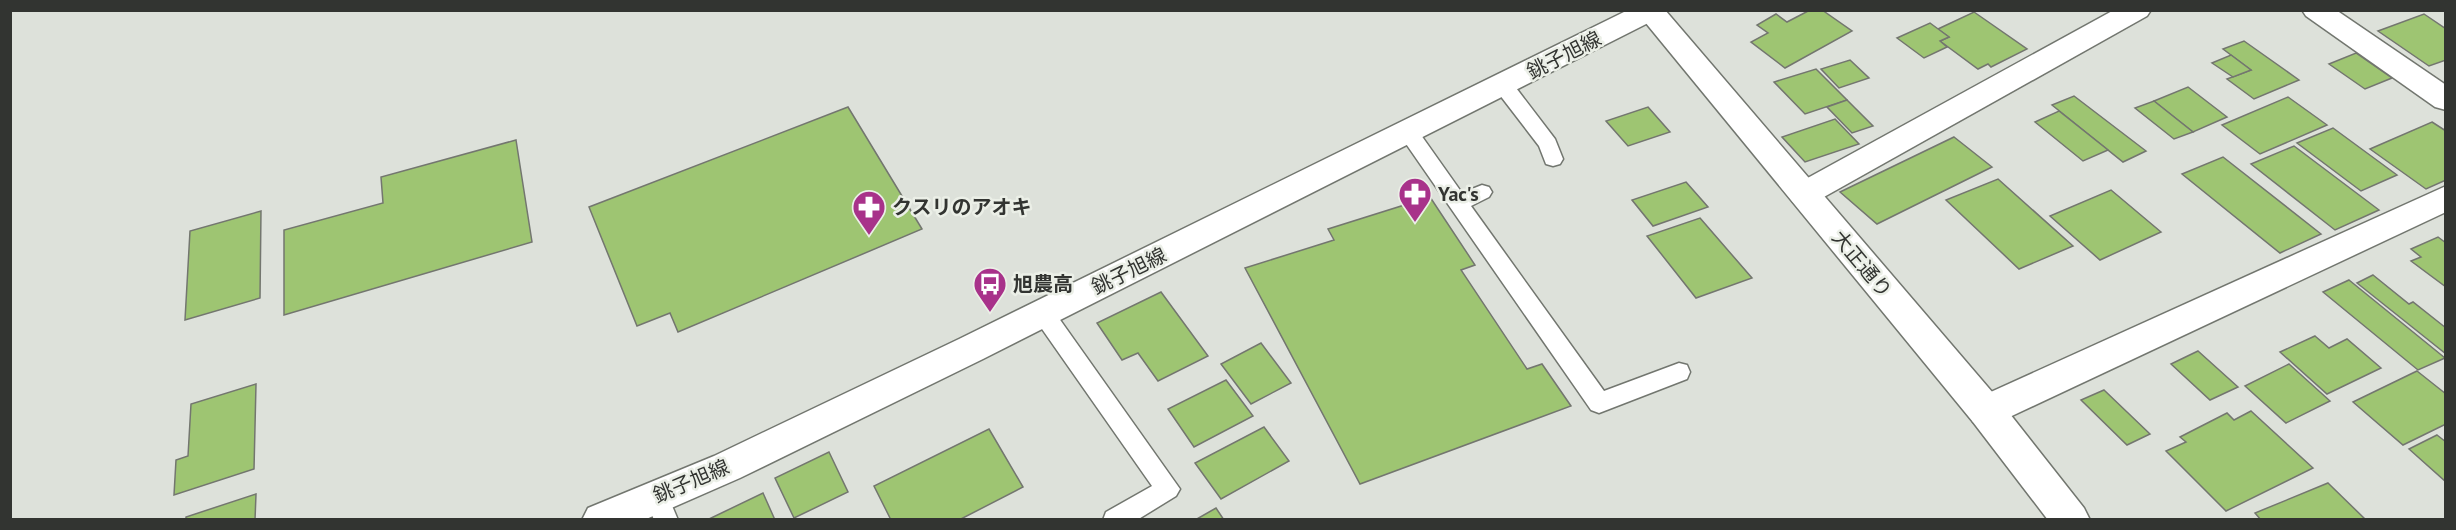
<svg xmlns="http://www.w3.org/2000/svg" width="2456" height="530" viewBox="0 0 2456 530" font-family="'PT Sans','Noto Sans JP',sans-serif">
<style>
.building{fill:#9ec572;stroke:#73766f;stroke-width:1.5}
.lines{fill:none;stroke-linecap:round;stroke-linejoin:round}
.service-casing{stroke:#72766f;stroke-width:3}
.minor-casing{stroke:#72766f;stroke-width:3}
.tertiary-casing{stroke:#72766f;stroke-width:3}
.primary-casing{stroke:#72766f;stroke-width:3}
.service{fill:#fff;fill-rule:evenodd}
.minor{fill:#fff;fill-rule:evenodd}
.tertiary{fill:#fff;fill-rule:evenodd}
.primary{fill:#fff;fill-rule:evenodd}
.labels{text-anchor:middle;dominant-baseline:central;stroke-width:5;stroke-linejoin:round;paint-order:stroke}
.street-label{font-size:20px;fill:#323431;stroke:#ebefe7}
.poi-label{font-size:20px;font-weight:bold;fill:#323431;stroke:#ebefe7;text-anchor:start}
</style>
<rect width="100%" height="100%" fill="#dde1da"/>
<!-- building -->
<g class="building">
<polygon points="1810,10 1822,10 1852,31 1785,68 1751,42 1768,33 1757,25 1776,14 1787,22"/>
<polygon points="1974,12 2027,49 1991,67 1988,64 1978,69 1940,41 1949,37 1938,29"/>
<polygon points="2424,14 2446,29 2446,60 2429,66 2378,31"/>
<polygon points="1930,23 1949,37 1940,41 1947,47 1924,58 1897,38"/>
<polygon points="2244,41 2299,80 2254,99 2227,79 2251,70 2223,49"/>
<polygon points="2356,53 2392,78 2365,89 2329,64"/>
<polygon points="2231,55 2251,70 2233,77 2212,63"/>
<polygon points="1850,60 1869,78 1839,88 1821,69"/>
<polygon points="1816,69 1847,100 1805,114 1774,82"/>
<polygon points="2188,87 2227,117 2193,132 2154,101"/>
<polygon points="2074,96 2146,151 2123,162 2052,105"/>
<polygon points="2288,97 2327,125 2260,154 2222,125"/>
<polygon points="1847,100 1873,126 1852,133 1827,107"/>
<polygon points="2154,101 2193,132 2174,139 2135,108"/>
<polygon points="848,107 922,229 678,332 670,313 637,326 589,207"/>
<polygon points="1648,107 1670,132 1628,146 1606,121"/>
<polygon points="2059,111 2108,150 2083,161 2035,122"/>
<polygon points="1835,119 1859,144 1805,162 1782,137"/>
<polygon points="2432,122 2446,131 2446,180 2426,189 2370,149"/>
<polygon points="2333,128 2397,175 2361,191 2297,143"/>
<polygon points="1954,137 1992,167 1877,224 1840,192"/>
<polygon points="516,140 532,242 284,315 284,230 383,203 381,177"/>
<polygon points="2294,146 2379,210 2335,230 2251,164"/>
<polygon points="2223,157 2321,234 2280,253 2182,174"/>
<polygon points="1998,179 2073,246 2019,269 1946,200"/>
<polygon points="1686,182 1708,207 1653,226 1632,200"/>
<polygon points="2111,190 2161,232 2100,260 2050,216"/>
<polygon points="1430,197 1475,265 1461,270 1527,369 1542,364 1571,406 1360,484 1245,268 1334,240 1328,229"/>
<polygon points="261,211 260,298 185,320 190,231"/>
<polygon points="1700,218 1752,278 1696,298 1647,236"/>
<polygon points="2438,237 2446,243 2446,287 2411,261 2421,257 2411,249"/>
<polygon points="2373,275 2409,304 2413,302 2446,328 2446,354 2357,283"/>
<polygon points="2349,280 2445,358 2418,370 2323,292"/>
<polygon points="1161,292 1208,356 1158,381 1138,353 1122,360 1097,323"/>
<polygon points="2315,336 2329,348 2347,339 2381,368 2327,394 2280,352"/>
<polygon points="1261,343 1291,383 1251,404 1221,364"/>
<polygon points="2198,351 2238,387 2210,400 2171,364"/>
<polygon points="2289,364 2330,401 2286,423 2245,386"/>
<polygon points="2417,371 2446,394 2446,424 2403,445 2353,402"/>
<polygon points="1226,380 1253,416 1194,447 1168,409"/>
<polygon points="256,384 254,469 174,495 176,460 188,456 191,404"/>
<polygon points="2104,390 2150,434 2127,445 2081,400"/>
<polygon points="2251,411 2313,468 2226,511 2166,451 2186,442 2180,437 2227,413 2234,420"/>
<polygon points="1264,427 1289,461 1221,499 1195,463"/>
<polygon points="989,429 1023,487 959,520 891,520 874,486"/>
<polygon points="2437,435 2446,442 2445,481 2409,449"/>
<polygon points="829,452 848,492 794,518 775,478"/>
<polygon points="2328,483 2366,520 2261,520 2255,513"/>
<polygon points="763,493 775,520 707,520"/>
<polygon points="256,494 255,520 186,520 186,517"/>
<polygon points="1216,508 1224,520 1195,520"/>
</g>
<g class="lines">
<defs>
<g id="service">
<polygon points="1503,79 1510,80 1555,139 1563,159 1560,164 1553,166 1546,164 1539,146 1496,90 1494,85 1496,80"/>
<polygon points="1409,126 1416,128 1462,193 1482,185 1489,187 1492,192 1489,197 1471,206 1604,391 1679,363 1687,365 1690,372 1687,379 1599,413 1591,410 1402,138 1399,133 1402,128"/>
<polygon points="1043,304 1051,307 1180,489 1176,496 1137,520 1103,520 1106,512 1152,486 1035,319 1032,313 1035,307"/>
<polygon points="657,485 665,489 678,520 654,520 645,496 649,489"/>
</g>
<g id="minor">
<polygon points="2114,10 2151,10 2147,16 1815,202 1804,206 1793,202 1788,194 1793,186"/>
<polygon points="2302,10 2336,10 2446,85 2446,110 2435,107 2306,16"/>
<polygon points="2446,186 2446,212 1999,422 1986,426 1973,422 1968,411 1973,400"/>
</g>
<polygon id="tertiary" points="1665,10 1999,400 2084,508 2090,520 2048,520 1973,422 1636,11"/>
<polygon id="primary" points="1628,10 1666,10 1662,16 983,359 740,478 644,520 582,520 588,508 714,456 959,339"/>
</defs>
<!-- service casing -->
<use href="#service" class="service-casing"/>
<!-- minor casing -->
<use href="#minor" class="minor-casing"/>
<!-- tertiary casing -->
<use href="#tertiary" class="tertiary-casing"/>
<!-- primary casing -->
<use href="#primary" class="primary-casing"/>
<!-- service -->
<use href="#service" class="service"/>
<!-- minor -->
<use href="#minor" class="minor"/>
<!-- tertiary -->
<use href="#tertiary" class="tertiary"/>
<!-- primary -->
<use href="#primary" class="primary"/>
</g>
<!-- icons -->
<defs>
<symbol id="pharmacy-pin" viewBox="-11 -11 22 30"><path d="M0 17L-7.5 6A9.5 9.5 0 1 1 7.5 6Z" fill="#a8328a" stroke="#ebefe7"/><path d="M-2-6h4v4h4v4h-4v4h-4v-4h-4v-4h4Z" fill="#fff"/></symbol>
<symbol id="bus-pin" viewBox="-11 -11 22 30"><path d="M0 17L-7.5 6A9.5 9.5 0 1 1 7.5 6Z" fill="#a8328a" stroke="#ebefe7"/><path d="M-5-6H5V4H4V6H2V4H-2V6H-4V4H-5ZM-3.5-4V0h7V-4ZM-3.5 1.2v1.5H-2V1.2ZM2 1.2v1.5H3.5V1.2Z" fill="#fff"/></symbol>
</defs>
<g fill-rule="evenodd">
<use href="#pharmacy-pin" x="1396" y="175" width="38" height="52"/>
<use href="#pharmacy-pin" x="850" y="188" width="38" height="52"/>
<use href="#bus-pin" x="971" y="265" width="38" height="52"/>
</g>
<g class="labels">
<!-- street labels -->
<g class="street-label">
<text transform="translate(1564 55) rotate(-27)">銚子旭線</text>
<text transform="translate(1862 264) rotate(50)">大正通り</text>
<text transform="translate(1129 271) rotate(-26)">銚子旭線</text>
<text transform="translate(691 481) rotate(-23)">銚子旭線</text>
</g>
<!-- poi labels -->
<g class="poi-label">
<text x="1438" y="194">Yac's</text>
<text x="892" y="207">クスリのアオキ</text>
<text x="1013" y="284">旭農高</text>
</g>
</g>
<!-- border -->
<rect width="2456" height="530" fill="none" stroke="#323431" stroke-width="24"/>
</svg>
